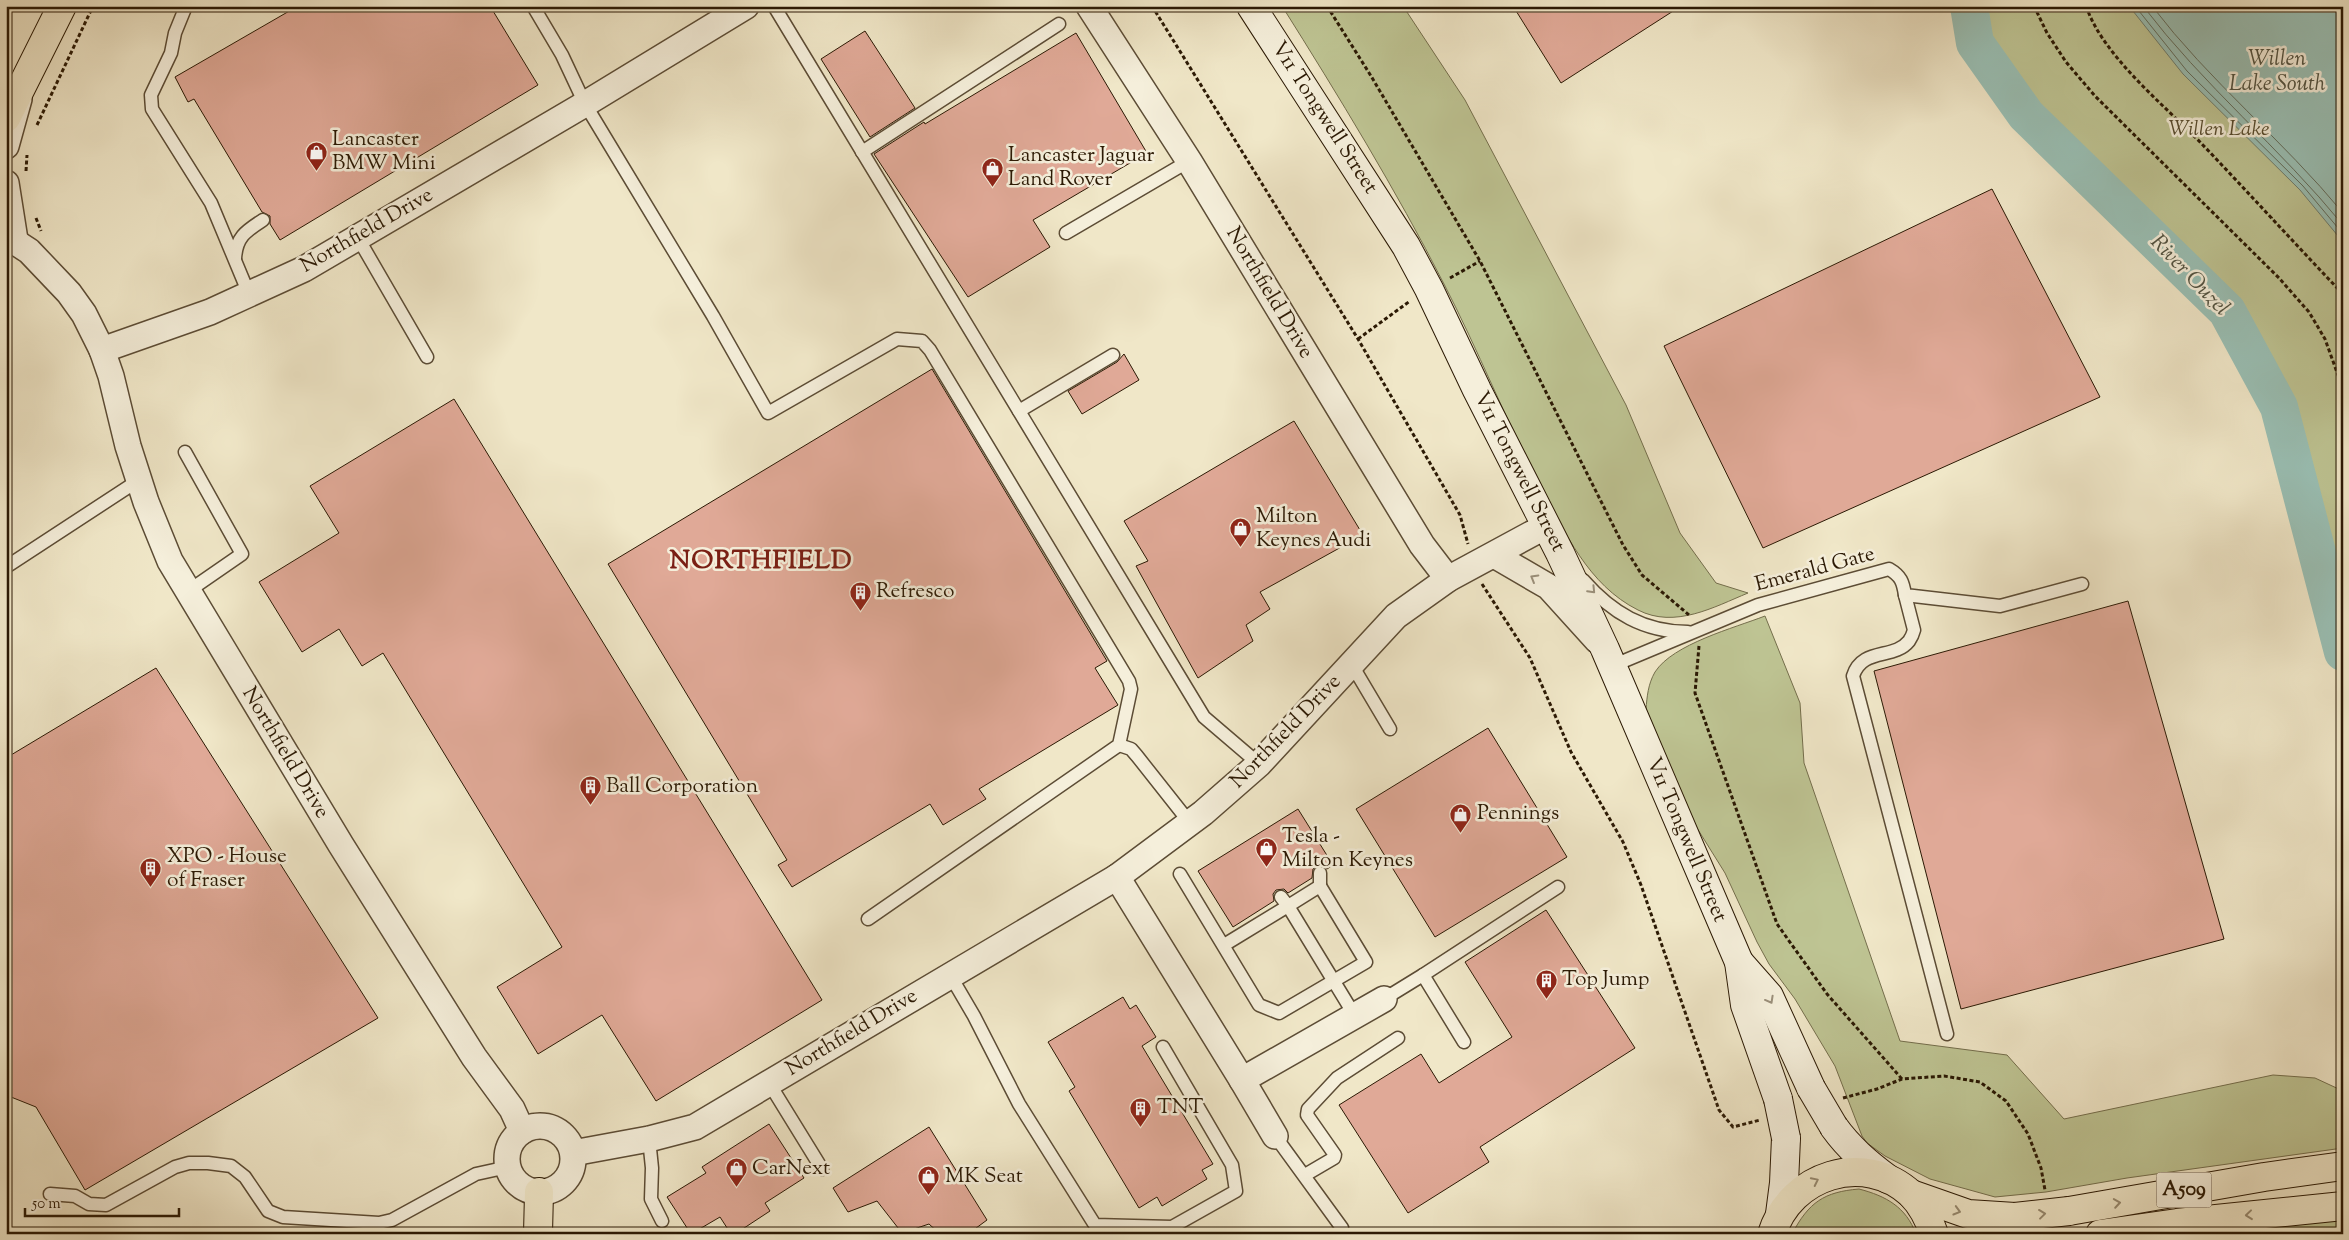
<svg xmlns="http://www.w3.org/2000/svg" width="2349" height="1240" viewBox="0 0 2349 1240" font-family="'Sorts Mill Goudy',serif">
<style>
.green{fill:#bec493;stroke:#746e4c}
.water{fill:#9ac0b5;stroke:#6e7d6e}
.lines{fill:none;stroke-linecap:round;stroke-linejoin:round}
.shore{stroke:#626c5c;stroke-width:1}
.river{stroke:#9ac0b5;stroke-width:38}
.building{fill:#e0a997;stroke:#2b1904}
.lane-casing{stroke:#5c4c35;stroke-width:15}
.street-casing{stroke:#5c4c35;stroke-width:28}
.secondary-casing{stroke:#2b1904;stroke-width:30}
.primary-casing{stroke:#2b1904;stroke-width:30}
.highway-casing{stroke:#2b1904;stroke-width:30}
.path{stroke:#2b1904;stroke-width:3;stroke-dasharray:4 2.5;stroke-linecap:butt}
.lane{stroke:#f5efdb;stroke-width:12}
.street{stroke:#f5efdb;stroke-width:25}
.secondary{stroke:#f5efdb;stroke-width:28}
.primary{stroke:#f0e7c8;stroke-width:28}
.highway{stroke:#f0e7c8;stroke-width:28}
.secondary-bridge-casing{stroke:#2b1904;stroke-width:30;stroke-linecap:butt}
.primary-bridge-casing{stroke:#2b1904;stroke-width:30;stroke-linecap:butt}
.secondary-bridge{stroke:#f5efdb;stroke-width:28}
.primary-bridge{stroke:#f0e7c8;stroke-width:28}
.oneway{stroke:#9a8f7a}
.oneway2{stroke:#978a70}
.labels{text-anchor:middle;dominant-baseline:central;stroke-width:5;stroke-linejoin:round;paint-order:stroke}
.shield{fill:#f5efdb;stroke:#685944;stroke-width:1}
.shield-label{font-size:20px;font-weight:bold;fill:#2b1904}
.street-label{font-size:21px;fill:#2b1904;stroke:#f5efdb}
.park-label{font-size:21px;font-style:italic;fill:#574c2f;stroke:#f5efdb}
.poi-label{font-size:21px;fill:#2b1904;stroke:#f5efdb;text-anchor:start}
.water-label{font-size:22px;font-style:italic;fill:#525342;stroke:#f5efdb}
.district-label{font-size:26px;font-weight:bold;letter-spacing:1px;fill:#7a1f14;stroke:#f5efdb}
</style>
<rect width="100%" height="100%" fill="#f0e7c8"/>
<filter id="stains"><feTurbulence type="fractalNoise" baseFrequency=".004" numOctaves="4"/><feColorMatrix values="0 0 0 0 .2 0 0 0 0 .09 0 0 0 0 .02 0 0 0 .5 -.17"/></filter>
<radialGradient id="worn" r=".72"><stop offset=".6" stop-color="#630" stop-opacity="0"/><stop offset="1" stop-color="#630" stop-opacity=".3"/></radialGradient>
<!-- green -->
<g class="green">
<path d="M1282,6H1403L1465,100L1626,405L1680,533L1716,583L1748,593C1714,607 1675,629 1638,610C1588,585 1565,532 1540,486C1506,420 1478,350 1444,284C1396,190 1338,95 1282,6Z"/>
<polygon points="1969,6 2343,6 2343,655 2279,407 2227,311 2026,115 1975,43"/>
<path d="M1765,616L1800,703L1804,763L1900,1041L2007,1055L2064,1119L2273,1075L2315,1078L2343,1091V1148L2127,1178L2046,1192L1995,1197L1930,1179L1885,1156L1867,1143L1862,1136L1835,1066L1795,999L1769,964L1757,942L1725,873L1687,812L1646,709C1647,697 1648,684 1655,672C1673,644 1734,628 1765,616Z"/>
<path d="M1859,1189C1886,1196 1906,1207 1916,1234H1792C1809,1202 1824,1192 1859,1189Z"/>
<polygon points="2343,1206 2343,1234 2100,1234"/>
</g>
<!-- water -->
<polygon class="water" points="2129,6 2343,6 2343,242 2300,190 2183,74"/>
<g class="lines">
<!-- shore -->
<g class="shore">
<polyline points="2135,6 2187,71 2303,186 2343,234"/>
<path d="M2143,6C2203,85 2280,148 2343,225"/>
<path d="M2152,6C2209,81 2283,140 2343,213"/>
</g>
<!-- river -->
<polyline class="river" points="1969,6 1975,43 2026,115 2227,311 2279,407 2343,652"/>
</g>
<!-- building -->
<g class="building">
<polygon points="298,6 490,6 538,85 280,240 270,224 270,216 262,212 194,99 188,102 175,77"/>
<polygon points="1513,6 1681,6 1561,83"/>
<polygon points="865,31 915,108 870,137 821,59"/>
<polygon points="1076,33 1147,153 1033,220 1050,247 968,297 874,154 924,122 925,124"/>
<polygon points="1992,189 2100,397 1763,548 1664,346"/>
<polygon points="1124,354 1139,380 1082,414 1068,391 1117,362"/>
<polygon points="932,369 1107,661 1095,668 1118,705 979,789 986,799 943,825 930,804 792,887 778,865 787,860 608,564"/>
<polygon points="454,399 822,1000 656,1101 602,1015 538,1054 497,987 562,947 383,653 362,666 339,629 302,652 259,582 339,533 310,486"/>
<polygon points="1294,421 1363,535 1260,592 1270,609 1246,625 1253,641 1198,678 1136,566 1148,561 1124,521"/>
<polygon points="2128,601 2224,939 1961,1009 1874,671"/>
<polygon points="156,668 378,1018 85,1190 36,1107 6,1095 6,758"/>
<polygon points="1488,728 1567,857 1435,937 1356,809"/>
<polygon points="1298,809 1333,865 1327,869 1320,865 1316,866 1313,869 1312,878 1288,893 1284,889 1276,890 1273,894 1274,901 1233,927 1198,871"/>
<polygon points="1546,910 1635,1048 1480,1147 1489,1162 1408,1213 1339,1105 1421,1054 1439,1083 1512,1037 1465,962"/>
<polygon points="1123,997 1130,1009 1136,1005 1156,1037 1142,1046 1213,1164 1202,1170 1207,1179 1162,1206 1157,1197 1139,1208 1069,1091 1075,1087 1048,1042"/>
<polygon points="769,1124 804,1178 765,1203 770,1211 735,1234 731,1234 720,1217 691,1234 667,1197 706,1173 702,1167"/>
<polygon points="929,1127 987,1220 968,1234 940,1234 929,1224 902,1233 877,1201 848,1212 833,1188"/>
</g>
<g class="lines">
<defs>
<g id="lane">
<polyline points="186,6 175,33 171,53 151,95 152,109 211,203 249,294"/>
<polyline points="533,6 562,55 585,104 713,316 768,413 897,339 922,341 930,350 1129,681 1131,689 1119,745 868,919"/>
<polyline points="774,6 1204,717 1259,764"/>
<polyline points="862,152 1059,24"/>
<polyline points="1066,233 1189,161"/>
<polyline points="358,238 427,357"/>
<path d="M235,259C236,237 246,231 263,220"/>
<polyline points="1019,411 1113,355"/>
<polyline points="185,452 242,554 187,592"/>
<polyline points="6,567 139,480"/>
<path d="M1583,580C1612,613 1644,632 1688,632"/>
<path d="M1905,595L1914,630C1913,634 1911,638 1909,641C1894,660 1862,647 1853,676L1947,1034"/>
<polyline points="1352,665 1390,729"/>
<path d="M1612,666L1758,605L1889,569C1901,576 1903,582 1905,595L2000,606L2082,584"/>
<polyline points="1119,745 1131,749 1137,756 1190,823"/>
<polyline points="1180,874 1259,1005 1279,1013 1366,962 1320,886 1288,906 1281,897"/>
<polyline points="1320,886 1320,873"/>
<polyline points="1224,945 1288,906 1355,1016"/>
<polyline points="950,975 974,1016 1019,1104 1095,1225 1172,1227 1236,1191 1232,1165 1163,1047"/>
<polyline points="1423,975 1558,887"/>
<polyline points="1384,999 1423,975 1464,1042"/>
<polyline points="769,1083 822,1169"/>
<polyline points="1275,1136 1342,1228"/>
<polyline points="649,1139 652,1168 651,1199 662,1221"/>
<polyline points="1305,1175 1334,1158 1335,1155 1307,1115 1308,1109 1337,1078 1398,1038"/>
<polyline points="50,1194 75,1196 89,1204 106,1205 175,1167 189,1163 208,1163 231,1166 245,1177 268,1211 283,1217 379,1223 392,1220 476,1174 508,1167"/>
</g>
<g id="street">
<polyline points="1089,6 1189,161 1422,545 1448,579"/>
<polyline points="6,146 19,99"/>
<polyline points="6,183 15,240"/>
<polyline points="6,236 29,251 69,293 84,314 102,350 111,376 128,446 146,502 170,561 341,845 474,1057 512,1109 522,1131"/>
<polyline points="102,350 210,312 304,269 585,104 746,6"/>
<polyline points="1494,555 1549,587 1597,640"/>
<polyline points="1117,877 1242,1080 1275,1136"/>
<polyline points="1242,1080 1384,999"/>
<circle cx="540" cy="1159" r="33"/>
<polyline points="573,1153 649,1139 695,1127 1117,877 1203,813 1259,764 1396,616 1448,579 1546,526"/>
</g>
<g id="secondary">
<polyline points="1251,6 1406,246 1429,289 1477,390 1560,553 1605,649 1739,962 1745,1005 1778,1099"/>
<polyline points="1739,962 1769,996 1811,1088"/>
<path d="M1834,1127C1849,1148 1867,1163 1888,1179"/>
<polyline points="1780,1214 1784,1183 1786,1138"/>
</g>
<g id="primary">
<polyline points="1911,1194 1968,1214 2015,1217"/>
<polyline points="2069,1211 2264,1177 2343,1166"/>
<polyline points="538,1234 539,1192"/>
<path d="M1772,1234C1790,1175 1864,1151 1911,1194C1922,1205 1929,1219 1934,1234"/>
<polyline points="2100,1234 2177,1223 2343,1206"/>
</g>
<polyline id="highway" points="6,118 62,6"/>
</defs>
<!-- lane casing -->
<use href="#lane" class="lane-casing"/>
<!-- street casing -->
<use href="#street" class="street-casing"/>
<!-- secondary casing -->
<use href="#secondary" class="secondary-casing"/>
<!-- primary casing -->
<use href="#primary" class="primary-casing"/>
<!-- highway casing -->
<use href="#highway" class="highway-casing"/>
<!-- path -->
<g class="path">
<polyline points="1152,6 1358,339 1460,515 1468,544"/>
<polyline points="1327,6 1371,76 1480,261 1623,545 1642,575 1689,615"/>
<polyline points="2034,6 2047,33 2066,62 2095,96 2279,278 2309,312 2325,339 2343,389"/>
<path d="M2086,6C2103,56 2163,104 2200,142C2248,192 2295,244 2343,294"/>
<polyline points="37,125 93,6"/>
<polyline points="26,171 27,155"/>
<polyline points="36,218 41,231"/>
<polyline points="1450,278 1480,261"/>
<polyline points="1358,339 1410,301"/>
<polyline points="1482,584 1530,658 1571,752 1623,842 1641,885 1719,1110 1733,1127 1760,1120"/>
<polyline points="1699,646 1695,693 1777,924 1827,994 1902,1079"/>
<polyline points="1843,1098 1877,1089 1902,1079 1944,1076 1980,1082 2006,1101 2028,1134 2041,1168 2045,1190"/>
</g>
<!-- lane -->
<use href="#lane" class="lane"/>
<!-- street -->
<use href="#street" class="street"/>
<!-- secondary -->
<use href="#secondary" class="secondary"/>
<!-- primary -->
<use href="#primary" class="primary"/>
<!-- highway -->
<use href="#highway" class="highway"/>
<defs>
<g id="secondary-bridge">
<polyline points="1811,1088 1834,1127"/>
<polyline points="1778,1099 1786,1138"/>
</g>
<polyline id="primary-bridge" points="2015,1217 2069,1211"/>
</defs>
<!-- secondary-bridge casing -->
<use href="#secondary-bridge" class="secondary-bridge-casing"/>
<!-- primary-bridge casing -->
<use href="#primary-bridge" class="primary-bridge-casing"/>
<!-- secondary-bridge -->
<use href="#secondary-bridge" class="secondary-bridge"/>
<!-- primary-bridge -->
<use href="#primary-bridge" class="primary-bridge"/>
</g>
<!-- one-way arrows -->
<defs><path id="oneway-chevron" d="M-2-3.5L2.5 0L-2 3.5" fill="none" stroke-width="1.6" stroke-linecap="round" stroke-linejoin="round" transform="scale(1.25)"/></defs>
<g class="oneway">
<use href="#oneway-chevron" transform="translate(1534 578) rotate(-150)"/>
<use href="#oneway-chevron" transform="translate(1592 590) rotate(46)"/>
<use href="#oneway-chevron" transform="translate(1770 1000) rotate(61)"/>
</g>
<g class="oneway2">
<use href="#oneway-chevron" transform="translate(1815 1181) rotate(-26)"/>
<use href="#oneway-chevron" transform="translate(2117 1203) rotate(-9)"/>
<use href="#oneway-chevron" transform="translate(1957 1211) rotate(16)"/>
<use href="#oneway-chevron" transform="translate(2042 1214) rotate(-7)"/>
<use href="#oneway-chevron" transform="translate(2249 1215) rotate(174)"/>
</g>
<!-- icons -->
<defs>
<symbol id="shop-pin" viewBox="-11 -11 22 30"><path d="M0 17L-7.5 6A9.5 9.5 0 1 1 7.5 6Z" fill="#8f2418" stroke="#f5efdb"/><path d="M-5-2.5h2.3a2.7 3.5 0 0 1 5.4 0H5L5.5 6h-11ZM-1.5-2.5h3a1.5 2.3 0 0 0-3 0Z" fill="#fff"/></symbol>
<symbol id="building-pin" viewBox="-11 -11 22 30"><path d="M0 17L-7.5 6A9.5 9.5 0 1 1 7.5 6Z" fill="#8f2418" stroke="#f5efdb"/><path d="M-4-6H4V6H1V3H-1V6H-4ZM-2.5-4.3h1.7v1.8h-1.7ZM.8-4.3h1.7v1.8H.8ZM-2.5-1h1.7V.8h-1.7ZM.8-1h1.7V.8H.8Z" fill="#fff"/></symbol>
</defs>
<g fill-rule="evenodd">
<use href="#shop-pin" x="304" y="140" width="25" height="34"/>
<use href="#shop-pin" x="980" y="156" width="25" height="34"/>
<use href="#shop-pin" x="1228" y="516" width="25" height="34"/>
<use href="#building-pin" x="848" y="580" width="25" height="34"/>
<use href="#building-pin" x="578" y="774" width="25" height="34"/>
<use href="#shop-pin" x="1448" y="802" width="25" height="34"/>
<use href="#shop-pin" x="1254" y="836" width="25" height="34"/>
<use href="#building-pin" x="138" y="856" width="25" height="34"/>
<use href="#building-pin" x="1534" y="968" width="25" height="34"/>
<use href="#building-pin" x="1128" y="1096" width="25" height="34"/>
<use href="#shop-pin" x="724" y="1156" width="25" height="34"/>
<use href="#shop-pin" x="916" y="1164" width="25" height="34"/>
</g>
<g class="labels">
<!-- shield labels -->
<rect class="shield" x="2156.5" y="1172.5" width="55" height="35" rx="4"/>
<g class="shield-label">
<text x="2184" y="1190">A509</text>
</g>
<!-- street labels -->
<g class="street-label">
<text transform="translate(1324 118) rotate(57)">V11 Tongwell Street</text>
<text transform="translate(367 231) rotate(-30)">Northfield Drive</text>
<text transform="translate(1269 293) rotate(59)">Northfield Drive</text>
<text transform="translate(1519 472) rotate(63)">V11 Tongwell Street</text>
<text transform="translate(1815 570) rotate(-15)">Emerald Gate</text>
<text transform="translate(1286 732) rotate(-46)">Northfield Drive</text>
<text transform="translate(285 753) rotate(59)">Northfield Drive</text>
<text transform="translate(1686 840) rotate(67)">V11 Tongwell Street</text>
<text transform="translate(852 1033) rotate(-31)">Northfield Drive</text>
</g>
<!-- park labels -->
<g class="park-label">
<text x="2219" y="130">Willen Lake</text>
</g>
<!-- poi labels -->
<g class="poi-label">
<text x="332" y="140">Lancaster<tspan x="332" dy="24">BMW Mini</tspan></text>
<text x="1008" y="156">Lancaster Jaguar<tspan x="1008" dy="24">Land Rover</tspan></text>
<text x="1256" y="517">Milton<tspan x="1256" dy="24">Keynes Audi</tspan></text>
<text x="876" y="592">Refresco</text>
<text x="606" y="787">Ball Corporation</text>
<text x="1477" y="814">Pennings</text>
<text x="1282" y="837">Tesla -<tspan x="1282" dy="24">Milton Keynes</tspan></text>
<text x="167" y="857">XPO - House<tspan x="167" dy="24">of Fraser</tspan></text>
<text x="1562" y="980">Top Jump</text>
<text x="1157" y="1108">TNT</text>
<text x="752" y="1169">CarNext</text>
<text x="945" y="1177">MK Seat</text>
</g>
<!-- water labels -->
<g class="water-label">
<text x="2277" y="60">Willen<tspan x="2277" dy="25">Lake South</tspan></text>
<text transform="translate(2189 276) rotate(46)">River Ouzel</text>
</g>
<!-- district labels -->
<g class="district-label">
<text x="761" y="561">NORTHFIELD</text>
</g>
</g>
<!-- margin -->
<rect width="2349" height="1240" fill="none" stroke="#f0e7c8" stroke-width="25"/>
<rect x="8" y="8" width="2334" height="1225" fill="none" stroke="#2b1904" stroke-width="2.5"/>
<rect x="12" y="12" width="2324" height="1215" fill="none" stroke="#2b1904"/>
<!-- scale -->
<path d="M25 1208v8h154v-8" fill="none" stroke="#2b1904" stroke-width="2.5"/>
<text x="32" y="1208" font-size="15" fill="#2b1904" stroke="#f5efdb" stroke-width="4" paint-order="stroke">50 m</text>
<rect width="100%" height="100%" filter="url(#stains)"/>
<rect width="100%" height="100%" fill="url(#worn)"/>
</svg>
